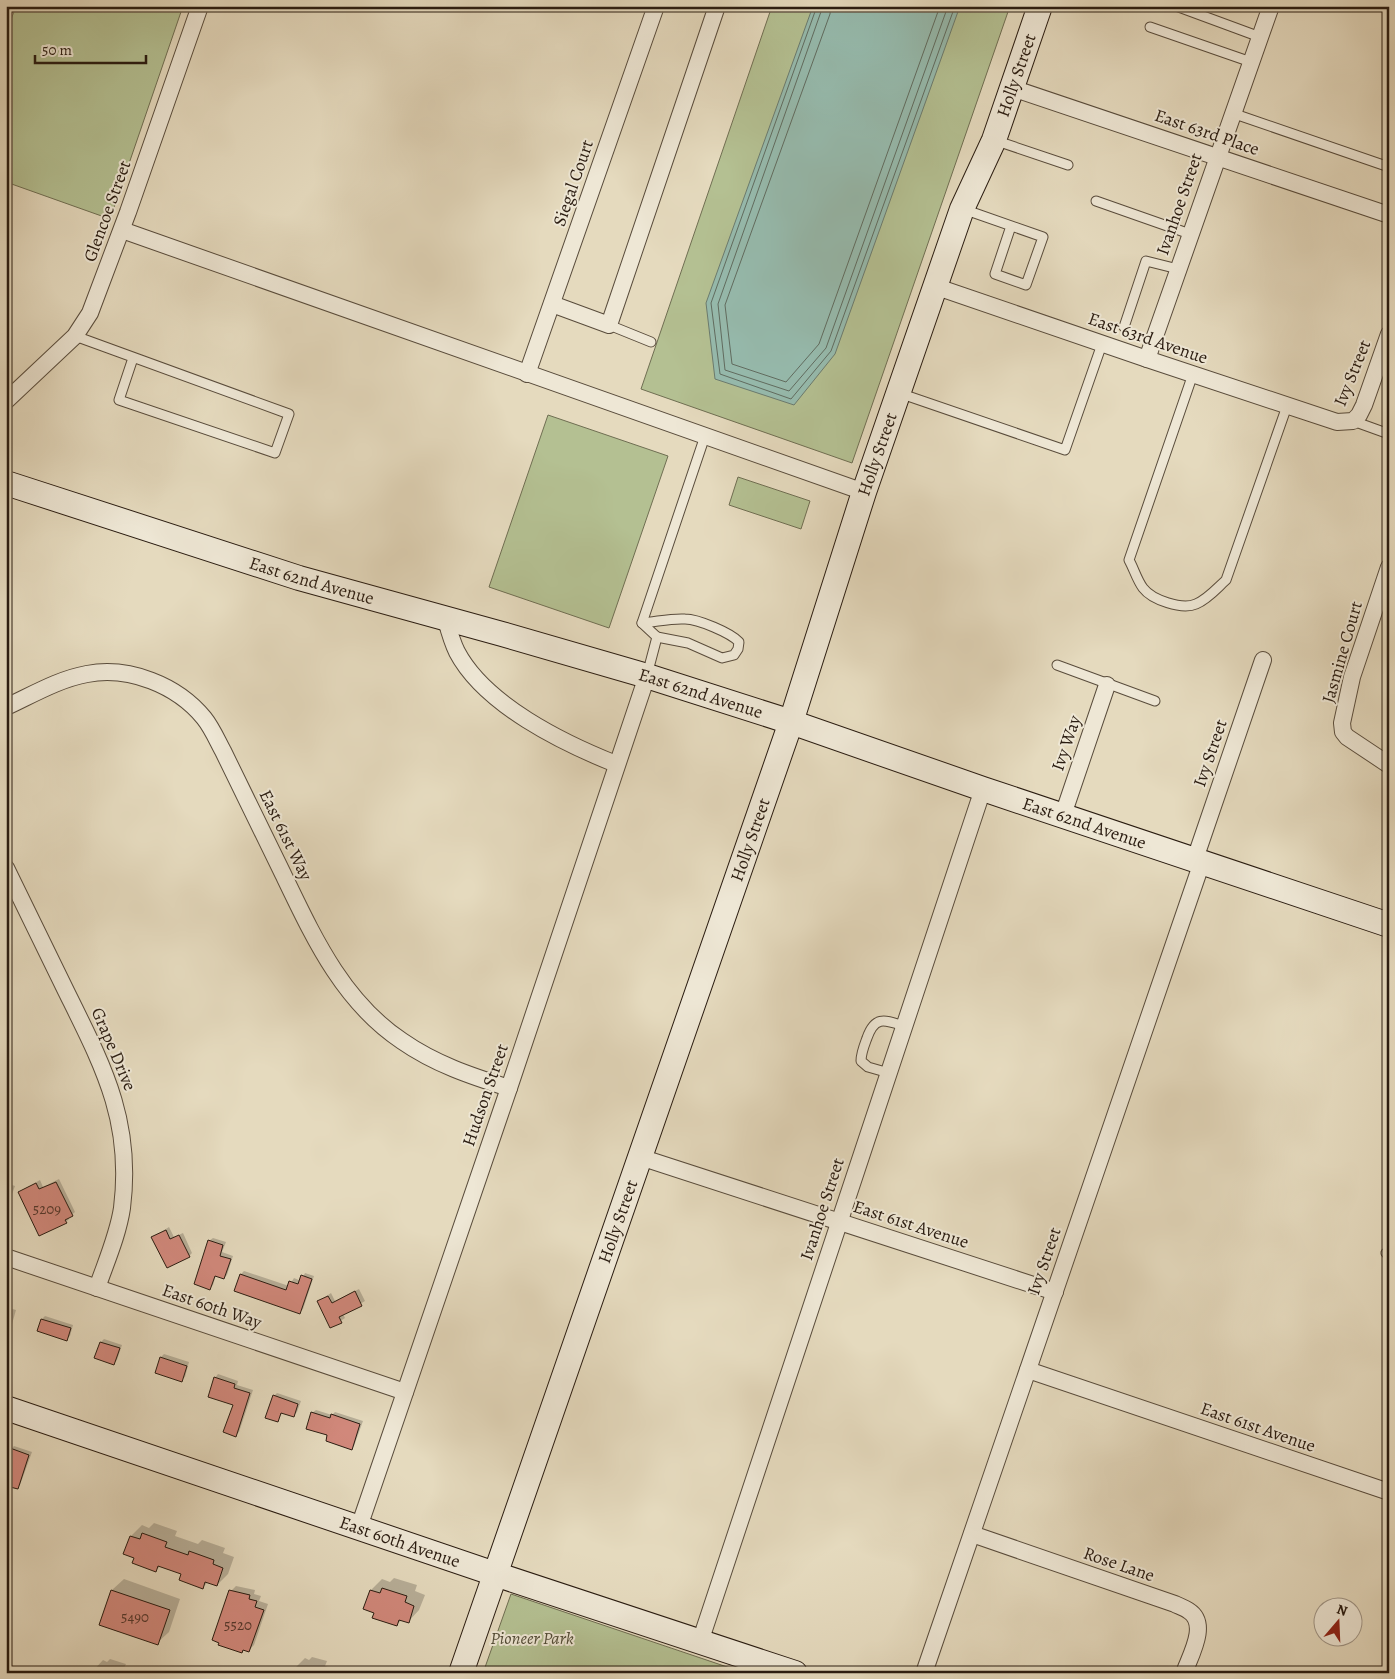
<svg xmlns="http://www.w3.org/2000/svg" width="1395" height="1679" viewBox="0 0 1395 1679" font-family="Alegreya,serif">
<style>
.green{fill:#b4c092;stroke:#6f6e52}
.water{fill:#96bbae;stroke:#6b7b6f}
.shadow{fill:#0003}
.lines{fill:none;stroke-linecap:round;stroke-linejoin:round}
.shore{stroke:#606c60;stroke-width:1}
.building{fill:#d1887b;stroke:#2a1c11}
.lane-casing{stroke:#594c3c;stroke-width:11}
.street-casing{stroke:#594c3c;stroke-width:18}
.secondary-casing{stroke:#2a1c11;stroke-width:26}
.lane{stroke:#eee7d5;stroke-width:9}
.street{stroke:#eee7d5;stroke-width:16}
.secondary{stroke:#eee7d5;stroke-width:24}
.labels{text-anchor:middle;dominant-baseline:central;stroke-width:4;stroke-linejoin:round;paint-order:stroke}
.number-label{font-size:15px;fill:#54372c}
.street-label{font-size:18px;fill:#2a1c11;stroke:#eee7d5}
.park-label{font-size:18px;font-style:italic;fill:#534d38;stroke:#eee7d5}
</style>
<rect width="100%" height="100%" fill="#e5dabe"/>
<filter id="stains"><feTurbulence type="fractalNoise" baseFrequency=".004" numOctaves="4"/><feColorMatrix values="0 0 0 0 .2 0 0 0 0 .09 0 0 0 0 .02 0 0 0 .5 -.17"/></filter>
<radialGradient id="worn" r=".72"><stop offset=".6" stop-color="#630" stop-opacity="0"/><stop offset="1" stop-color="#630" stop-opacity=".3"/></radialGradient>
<!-- green -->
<g class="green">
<polygon points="16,6 183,6 110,219 6,182 6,33"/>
<polygon points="772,6 1010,6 852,463 641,389"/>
<polygon points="548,415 668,456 609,628 489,587"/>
<polygon points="738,477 810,501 801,529 729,505"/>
<polygon points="511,1594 745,1673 483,1673"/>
</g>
<!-- water -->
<polygon class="water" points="813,6 960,6 835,354 794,405 715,379 706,303"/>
<!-- shadow -->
<g class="shadow">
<polygon points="59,1179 75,1212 69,1217 69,1219 66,1222 40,1234 19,1192 40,1180 43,1187"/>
<polygon points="6,1183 15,1186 6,1210"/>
<polygon points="169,1227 174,1237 183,1233 192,1253 189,1256 153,1237"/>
<polygon points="213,1238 226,1242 222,1252 233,1256 227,1275 224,1278 216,1275 213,1285 210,1288 209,1241"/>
<polygon points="244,1271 289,1286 294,1278 301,1281 305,1273 314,1276 303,1309 300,1312 241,1274"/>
<polygon points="359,1289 365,1301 343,1314 345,1318 331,1327 318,1302 331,1293 335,1301"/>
<polygon points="6,1307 16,1310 12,1324 8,1327 6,1327"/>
<polygon points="45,1316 73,1325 70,1336 66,1339 42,1319"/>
<polygon points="104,1339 122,1345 117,1360 114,1363 101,1342"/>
<polygon points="164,1354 189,1362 185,1377 181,1380 161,1357"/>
<polygon points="218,1374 238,1381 237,1385 253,1390 239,1432 236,1435 234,1404 215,1378"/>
<polygon points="277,1393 301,1401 297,1412 293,1416 283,1412 277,1421 274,1396"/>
<polygon points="316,1410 332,1415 335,1412 363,1421 354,1446 351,1449 329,1435 312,1413"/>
<polygon points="14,1446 32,1452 20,1485 17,1488 11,1449"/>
<polygon points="154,1523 177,1531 175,1536 198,1544 202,1540 225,1548 223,1553 234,1557 228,1574 217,1585 208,1582 203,1587 182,1573 161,1566 156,1570 136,1557 131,1536 142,1525 149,1528"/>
<polygon points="394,1578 417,1585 415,1591 425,1595 419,1610 408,1622 402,1620 397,1624 375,1612 371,1590 382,1579 390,1582"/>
<polygon points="124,1579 180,1599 169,1632 157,1643 101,1624 112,1590"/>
<polygon points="236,1586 255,1590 254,1594 261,1596 259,1601 268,1604 254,1645 249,1650 245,1649 242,1652 221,1642 231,1591"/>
<polygon points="312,1657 327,1661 325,1666 331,1668 330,1673 293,1673 294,1669 305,1658 309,1660"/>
<polygon points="110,1659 126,1664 124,1668 129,1670 128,1673 91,1673 103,1660 107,1662"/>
</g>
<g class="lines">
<!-- shore -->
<g class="shore">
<polyline points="817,6 711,303 720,374 791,399 831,351 955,6"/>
<polyline points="823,6 718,304 725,370 789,391 826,348 948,6"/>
<polyline points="831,6 830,14 725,305 732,364 786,382 819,344 940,6"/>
</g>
</g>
<!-- building -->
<g class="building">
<polygon points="56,1182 73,1216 65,1220 67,1223 39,1236 18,1192 36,1183 39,1189"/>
<polygon points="166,1230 170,1239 179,1235 190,1257 167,1268 151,1237"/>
<polygon points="208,1240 223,1245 220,1256 231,1259 224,1279 215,1276 210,1290 194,1284"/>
<polygon points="240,1274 286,1290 289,1281 298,1284 301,1275 312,1279 300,1314 234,1291"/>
<polygon points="355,1291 362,1306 339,1317 342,1323 330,1328 317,1301 328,1296 332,1303"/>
<polygon points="41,1319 71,1328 67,1341 37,1331"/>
<polygon points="100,1342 120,1348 114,1365 94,1358"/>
<polygon points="160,1357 187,1366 182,1382 155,1373"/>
<polygon points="214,1377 235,1384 234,1388 250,1393 236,1437 223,1432 233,1405 208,1397"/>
<polygon points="273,1395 298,1404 294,1417 281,1413 278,1422 265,1418"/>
<polygon points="311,1412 330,1418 331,1414 360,1424 352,1450 326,1441 327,1435 306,1429"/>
<polygon points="10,1448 29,1455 18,1489 6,1486 6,1459"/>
<polygon points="142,1533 167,1542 165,1547 188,1555 189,1551 214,1560 213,1564 223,1568 217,1586 205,1582 203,1589 179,1580 181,1574 158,1566 156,1572 132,1563 134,1558 123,1554 130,1536 140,1539"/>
<polygon points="382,1588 407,1596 405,1602 414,1606 409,1623 399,1620 397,1626 372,1618 374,1613 363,1609 370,1590 380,1593"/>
<polygon points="111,1590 170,1610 158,1645 99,1625"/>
<polygon points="229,1590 250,1595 249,1599 257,1601 255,1607 264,1610 249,1652 243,1650 242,1653 218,1645 219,1643 212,1640"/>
</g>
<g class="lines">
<defs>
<g id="lane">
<polyline points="1176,6 1260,37"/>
<polyline points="1150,27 1251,62"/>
<polyline points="1232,113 1389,167"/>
<polyline points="994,140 1068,165"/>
<polyline points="1096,201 1190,234"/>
<polyline points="963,209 1043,237 1026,285 995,274 1011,226"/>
<polyline points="609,325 651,342"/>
<polyline points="1124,327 1146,261 1178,269"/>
<polyline points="75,336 289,414 275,453 119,400 133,358"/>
<path d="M1193,374L1129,560C1134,569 1137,580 1143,588C1152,600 1182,610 1196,604C1208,599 1217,588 1226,580L1287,406"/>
<polyline points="899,393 1065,450 1102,344"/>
<polyline points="1353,421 1389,434"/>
<path d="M642,623C656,622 671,618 685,619C698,619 731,633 739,642L738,649L734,655L722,658L688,643L657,637"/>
<polyline points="1057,665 1155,701"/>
<polyline points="647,675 657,637 642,623 705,436"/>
<path d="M889,1073L868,1067L861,1061C861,1053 864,1046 867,1038C875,1015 885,1020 904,1026"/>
<polyline points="1386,1253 1389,1254"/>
</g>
<g id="street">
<polyline points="1012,88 1389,215"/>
<polyline points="122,230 864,492"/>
<polyline points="937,287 1147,359 1337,422 1353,421 1359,415 1364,405 1389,334"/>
<polyline points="552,304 609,325 717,6"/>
<polyline points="1147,359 1271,6"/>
<polyline points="527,374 656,6"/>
<polyline points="6,401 75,336 90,313 128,212 200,6"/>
<polyline points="1389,567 1352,677 1342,723 1343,732 1347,737 1389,765"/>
<path d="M446,620C449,631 452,642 457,652C485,705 563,743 616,764"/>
<path d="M6,707C32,695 59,679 87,674C129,666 177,685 204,718C212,728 217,740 223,751C243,792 263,833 283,874C313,936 342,1001 402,1041C435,1064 471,1076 509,1088"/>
<polyline points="1063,815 1107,685"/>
<polyline points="1195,859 1263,660"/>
<path d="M6,868C26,909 46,950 66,991C103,1066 133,1121 122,1208C118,1235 106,1262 97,1288"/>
<polyline points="640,1157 1055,1292"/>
<polyline points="6,1257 405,1392"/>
<polyline points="1028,1370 1389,1492"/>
<polyline points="359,1527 509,1088 647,676"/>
<path d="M972,1534L1175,1604C1179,1606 1185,1608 1189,1611C1209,1624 1190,1656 1184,1673"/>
<polyline points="700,1642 983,789"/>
<polyline points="924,1673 1202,862"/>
</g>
<g id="secondary">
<path id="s1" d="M6,483L299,578L502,634L647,676L791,722L983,789L1389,925"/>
<path id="s2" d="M6,1408L495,1574L795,1673"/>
<path id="s3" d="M461,1673L791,722L864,492L962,209L994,140L1040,6"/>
</g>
</defs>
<!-- lane casing -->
<use href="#lane" class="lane-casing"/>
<!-- street casing -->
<use href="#street" class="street-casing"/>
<!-- secondary casing -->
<use href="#secondary" class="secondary-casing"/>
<!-- lane -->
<use href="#lane" class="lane"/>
<!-- street -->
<use href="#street" class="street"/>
<!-- secondary -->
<use href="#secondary" class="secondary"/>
</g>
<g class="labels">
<!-- number labels -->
<g class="number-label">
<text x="47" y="1209">5209</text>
<text x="135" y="1617">5490</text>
<text x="238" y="1625">5520</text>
</g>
<!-- street labels -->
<g class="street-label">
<text stroke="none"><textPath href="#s3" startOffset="1692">Holly Street</textPath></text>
<text transform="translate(1207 132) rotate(19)">East 63rd Place</text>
<text transform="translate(573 183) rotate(-71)">Siegal Court</text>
<text transform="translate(1179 204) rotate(-71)">Ivanhoe Street</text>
<text transform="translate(107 211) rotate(-70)">Glencoe Street</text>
<text transform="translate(1148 338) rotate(19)">East 63rd Avenue</text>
<text transform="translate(1352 373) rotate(-68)">Ivy Street</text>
<text stroke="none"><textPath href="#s3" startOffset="1288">Holly Street</textPath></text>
<text stroke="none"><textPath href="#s1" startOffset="321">East 62nd Avenue</textPath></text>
<text transform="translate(1342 652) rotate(-74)">Jasmine Court</text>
<text stroke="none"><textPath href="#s1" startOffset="726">East 62nd Avenue</textPath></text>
<text transform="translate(1066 743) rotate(-71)">Ivy Way</text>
<text transform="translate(1210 753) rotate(-71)">Ivy Street</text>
<text stroke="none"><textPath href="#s1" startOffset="1131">East 62nd Avenue</textPath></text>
<text transform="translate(286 835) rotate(64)">East 61st Way</text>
<text stroke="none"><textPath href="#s3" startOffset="882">Holly Street</textPath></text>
<text transform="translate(114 1049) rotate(67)">Grape Drive</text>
<text transform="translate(485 1095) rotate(-71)">Hudson Street</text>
<text transform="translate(822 1209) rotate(-72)">Ivanhoe Street</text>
<text stroke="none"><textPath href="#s3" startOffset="478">Holly Street</textPath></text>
<text transform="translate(911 1224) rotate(18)">East 61st Avenue</text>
<text transform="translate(1044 1261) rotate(-71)">Ivy Street</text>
<text transform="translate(212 1306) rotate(19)">East 60th Way</text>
<text transform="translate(1258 1427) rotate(19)">East 61st Avenue</text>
<text stroke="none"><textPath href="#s2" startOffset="416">East 60th Avenue</textPath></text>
<text transform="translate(1119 1564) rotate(19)">Rose Lane</text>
</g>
<!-- park labels -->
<g class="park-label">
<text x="532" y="1638">Pioneer Park</text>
</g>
</g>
<!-- margin -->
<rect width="1395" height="1679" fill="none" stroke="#e5dabe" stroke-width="25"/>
<rect x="8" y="8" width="1380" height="1664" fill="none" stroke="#2a1c11" stroke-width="2.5"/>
<rect x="12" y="12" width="1370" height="1654" fill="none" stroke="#2a1c11"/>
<!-- north arrow -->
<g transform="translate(1338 1622) rotate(19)"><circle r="24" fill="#eee7d5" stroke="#a09687"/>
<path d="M0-4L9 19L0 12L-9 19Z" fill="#8f2418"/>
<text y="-8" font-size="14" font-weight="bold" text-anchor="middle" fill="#2a1c11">N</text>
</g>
<!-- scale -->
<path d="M35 55v8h111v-8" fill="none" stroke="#2a1c11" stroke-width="2.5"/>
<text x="42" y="55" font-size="15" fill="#2a1c11" stroke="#eee7d5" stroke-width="4" paint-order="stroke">50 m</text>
<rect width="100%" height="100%" filter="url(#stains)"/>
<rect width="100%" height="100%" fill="url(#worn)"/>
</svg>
